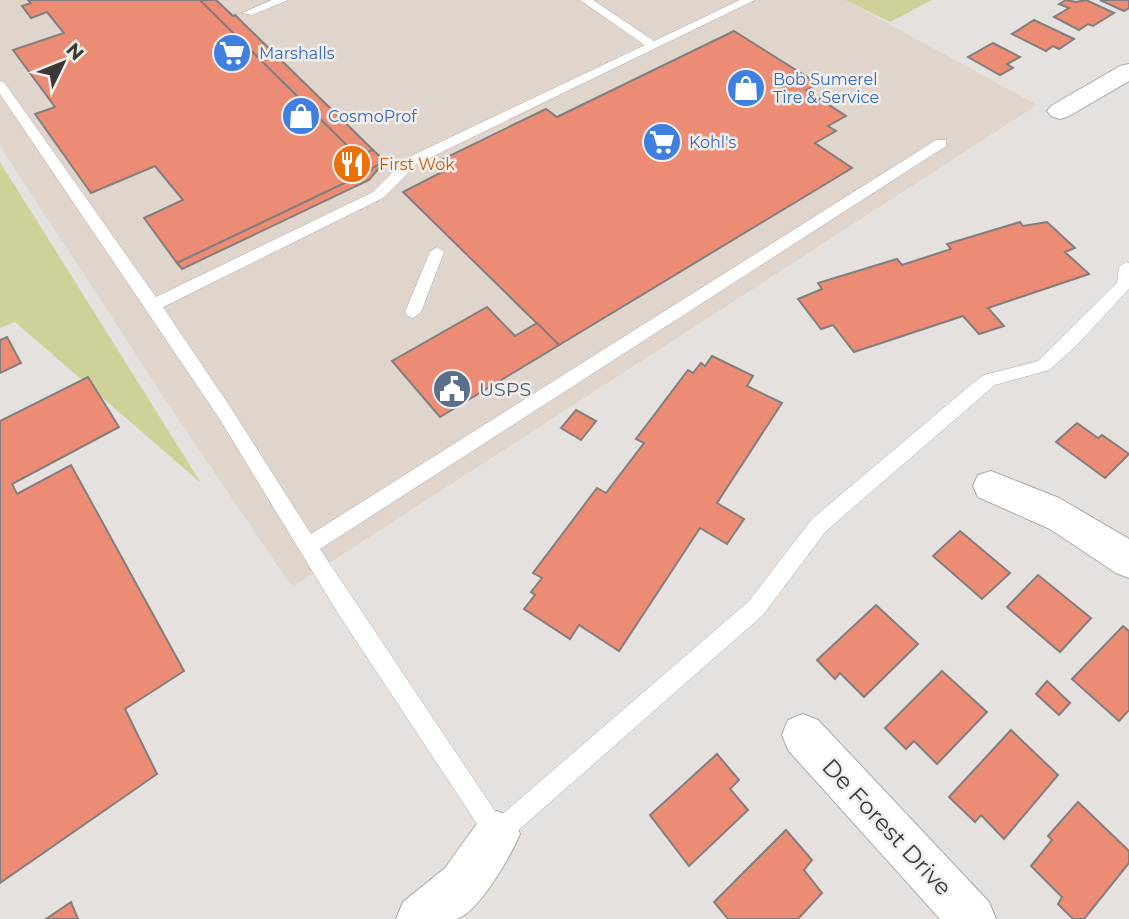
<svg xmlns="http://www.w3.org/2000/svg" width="1129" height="919" viewBox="0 0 1129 919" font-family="Montserrat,sans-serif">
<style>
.built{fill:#dfd5cd}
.green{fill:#ced299}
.building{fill:#ec8c74;stroke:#847f7e;stroke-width:2}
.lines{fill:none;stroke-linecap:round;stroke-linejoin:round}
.lane-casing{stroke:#aba8a5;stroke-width:1}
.street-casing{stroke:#aba8a5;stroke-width:2}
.lane{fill:#fff;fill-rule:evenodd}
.street{fill:#fff;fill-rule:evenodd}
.labels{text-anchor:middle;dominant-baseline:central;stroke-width:5;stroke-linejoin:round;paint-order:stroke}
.far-shop-label{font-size:16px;fill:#366cbe;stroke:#f2eeec;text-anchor:start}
.far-food-label{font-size:16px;fill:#c56008;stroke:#f2eeec;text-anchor:start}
.service-label{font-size:19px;fill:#4e5e75;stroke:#f2eeec;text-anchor:start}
.near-street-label{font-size:23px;fill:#3b3938;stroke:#f2eeec}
</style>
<rect width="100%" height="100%" fill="#e5e1de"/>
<!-- built -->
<polygon class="built" points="0,0 845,0 1037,105 292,587 171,408 0,146"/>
<!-- green -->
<g class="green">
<polygon points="845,0 932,0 890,22"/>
<polygon points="0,162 201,483 15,322 0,328"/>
</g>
<!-- building -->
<g class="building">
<polygon points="28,0 200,0 372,170 177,263 144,218 183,200 155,166 91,193 35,114 55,107 13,50 64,33 47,12 31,18 22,6 31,3"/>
<polygon points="200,0 216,0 233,16 235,15 373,150 358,156"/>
<polygon points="1066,0 1076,2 1086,0 1114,13 1093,26 1088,24 1079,30 1054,17 1069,8 1059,4"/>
<polygon points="1100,0 1129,0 1129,8 1124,11"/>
<polygon points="1034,20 1074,39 1059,49 1053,46 1046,51 1012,34"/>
<polygon points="734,31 818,84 806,90 846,116 828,126 836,131 815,143 852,168 559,345 403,192 446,170 437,162 546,109 557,117"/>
<polygon points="993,43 1020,57 1007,64 1013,68 1000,75 968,57"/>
<polygon points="373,150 385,161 371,169 358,156"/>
<polygon points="385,161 369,180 182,269 177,263 372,170 371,169"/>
<polygon points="1020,222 1023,226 1047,222 1075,248 1065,252 1089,274 988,308 1004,326 979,334 963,316 854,352 833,325 821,329 798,299 822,289 818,283 897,259 902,265 951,249 947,244"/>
<polygon points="487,307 515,336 537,323 559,345 440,417 392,361"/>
<polygon points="7,337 21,363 0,373 0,340"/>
<polygon points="712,356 753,376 747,386 782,403 717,503 744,519 727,544 700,528 619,651 579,625 570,639 524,609 535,595 531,592 542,578 533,573 597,488 606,493 644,443 636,439 688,370 693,373 701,363 705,366"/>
<polygon points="88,377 119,427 12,484 17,494 71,465 184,671 125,709 157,774 0,883 0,421"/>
<polygon points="576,410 596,421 581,440 561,428"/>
<polygon points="1077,423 1098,438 1102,435 1129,454 1105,478 1056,442"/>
<polygon points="960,531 1010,573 982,599 933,556"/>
<polygon points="1038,575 1091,618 1060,652 1007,607"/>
<polygon points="876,605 918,644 864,697 840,673 835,679 817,660"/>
<polygon points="1123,626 1129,631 1129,710 1119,721 1072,679"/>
<polygon points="942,671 987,712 937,764 914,741 906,749 885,728"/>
<polygon points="1047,681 1070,703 1059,715 1036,694"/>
<polygon points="1011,730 1058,775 1004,839 981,815 975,822 949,797"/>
<polygon points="717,754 739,780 730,789 748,810 689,866 650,815"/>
<polygon points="1078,802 1129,851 1129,863 1084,919 1073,919 1058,904 1062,897 1031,866 1052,840 1048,836"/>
<polygon points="786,830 812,860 804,870 822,893 798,919 728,919 714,902"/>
<polygon points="71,902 78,919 46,919"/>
</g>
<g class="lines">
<defs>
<g id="lane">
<polygon points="272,0 288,0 252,15 242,13"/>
<polygon points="580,0 593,0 654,41 740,0 755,0 417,164 383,198 163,307 231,408 311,534 936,140 946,140 946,146 320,549 499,817 749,601 812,519 973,383 984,375 1038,361 1117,283 1119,267 1126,262 1129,263 1129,289 1076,346 1049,370 995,385 826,531 763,615 505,842 497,845 489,842 339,615 219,418 0,94 0,81 4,82 156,297 373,192 407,158 645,45"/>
<polygon points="437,247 444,252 421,312 413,318 408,316 405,312 430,252"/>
</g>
<g id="street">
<polygon points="1129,64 1129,81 1069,116 1060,119 1051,116 1047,111 1051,106 1120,66"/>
<polygon points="991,471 1059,498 1129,539 1129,578 1116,573 1050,529 978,497 973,486 978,475"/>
<polygon points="803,714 818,720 989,902 996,919 940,919 788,750 782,735 788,720"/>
<path d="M497,811L513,818L520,834C511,855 478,914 456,919C438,919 414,919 396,919L403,902L445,868L481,818Z"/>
</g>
</defs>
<!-- lane casing -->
<use href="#lane" class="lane-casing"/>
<!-- street casing -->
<use href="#street" class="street-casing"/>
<!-- lane -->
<use href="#lane" class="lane"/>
<!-- street -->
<use href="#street" class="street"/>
</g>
<!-- icons -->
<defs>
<symbol id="supermarket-disc" viewBox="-11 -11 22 22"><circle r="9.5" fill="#3f7fe0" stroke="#f2eeec"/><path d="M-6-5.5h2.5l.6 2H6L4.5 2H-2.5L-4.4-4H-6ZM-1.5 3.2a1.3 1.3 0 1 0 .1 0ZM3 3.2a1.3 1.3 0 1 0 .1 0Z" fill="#fff"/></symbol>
<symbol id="shop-disc" viewBox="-11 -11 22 22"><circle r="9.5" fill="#3f7fe0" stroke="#f2eeec"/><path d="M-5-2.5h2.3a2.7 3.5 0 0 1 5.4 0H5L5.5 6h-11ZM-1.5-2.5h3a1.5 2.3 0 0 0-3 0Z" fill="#fff"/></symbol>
<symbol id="restaurant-disc" viewBox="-11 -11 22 22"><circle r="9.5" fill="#e8710a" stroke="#f2eeec"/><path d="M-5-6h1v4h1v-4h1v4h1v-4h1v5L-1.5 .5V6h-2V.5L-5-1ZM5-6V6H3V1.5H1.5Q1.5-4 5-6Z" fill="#fff"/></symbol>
<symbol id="civic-disc" viewBox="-11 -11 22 22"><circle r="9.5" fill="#5c6f8a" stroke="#f2eeec"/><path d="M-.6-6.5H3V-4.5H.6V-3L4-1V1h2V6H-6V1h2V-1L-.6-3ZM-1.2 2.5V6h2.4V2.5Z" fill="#fff"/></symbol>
</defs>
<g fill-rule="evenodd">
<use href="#supermarket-disc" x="210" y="31" width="44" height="44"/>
<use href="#shop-disc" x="724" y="66" width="44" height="44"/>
<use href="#shop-disc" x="279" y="94" width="44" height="44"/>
<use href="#supermarket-disc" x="640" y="120" width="44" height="44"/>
<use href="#restaurant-disc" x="330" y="142" width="44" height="44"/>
<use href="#civic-disc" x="430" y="367" width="44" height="44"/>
</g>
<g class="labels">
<!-- far-shop labels -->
<g class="far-shop-label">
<text x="259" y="53">Marshalls</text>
<text x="773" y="79">Bob Sumerel<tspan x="773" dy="18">Tire &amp; Service</tspan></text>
<text x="328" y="116">CosmoProf</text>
<text x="689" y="142">Kohl's</text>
</g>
<!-- far-food labels -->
<g class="far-food-label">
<text x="379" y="164">First Wok</text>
</g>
<!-- service labels -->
<g class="service-label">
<text x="479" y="389">USPS</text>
</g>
<!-- near-street labels -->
<g class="near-street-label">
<text transform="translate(887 827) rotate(47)">De Forest Drive</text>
</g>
</g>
<!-- north arrow -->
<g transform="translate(63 63) rotate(47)" stroke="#f2eeec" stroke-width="5" paint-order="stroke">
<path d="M0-5L12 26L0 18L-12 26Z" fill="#3b3938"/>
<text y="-10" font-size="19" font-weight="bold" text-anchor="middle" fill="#3b3938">N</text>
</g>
</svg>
